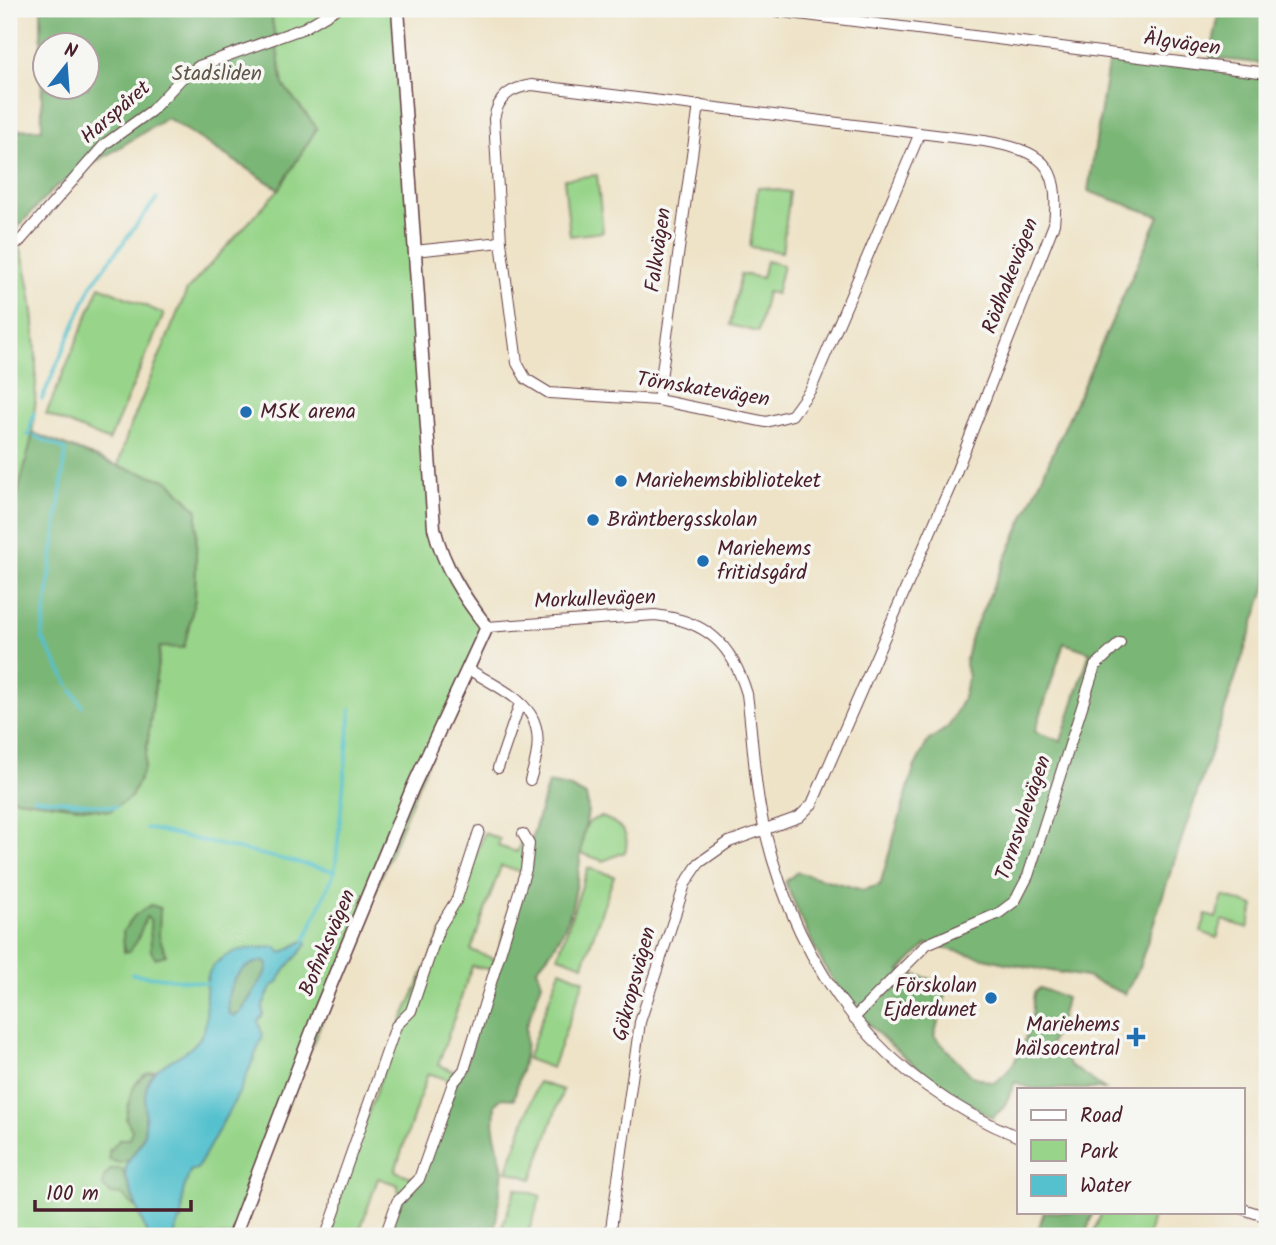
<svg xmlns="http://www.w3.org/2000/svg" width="1276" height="1245" viewBox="0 0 1276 1245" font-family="Kalam,sans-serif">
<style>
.green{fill:#98d58a;stroke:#717a5a;stroke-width:2}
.forest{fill:#7ab676;stroke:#626a50;stroke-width:2;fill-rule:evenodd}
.water{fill:#55c1ce;stroke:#50707c;stroke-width:2;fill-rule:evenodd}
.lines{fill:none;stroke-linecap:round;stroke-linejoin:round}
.stream{stroke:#55c1ce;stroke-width:3.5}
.minor-casing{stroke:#633c42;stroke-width:12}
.tertiary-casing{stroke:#633c42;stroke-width:15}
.minor{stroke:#fff;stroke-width:10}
.tertiary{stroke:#fff;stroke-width:12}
.poi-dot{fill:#1f6fb2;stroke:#f6f6f2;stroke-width:2.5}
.labels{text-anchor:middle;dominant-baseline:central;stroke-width:7;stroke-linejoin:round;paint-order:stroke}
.street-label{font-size:21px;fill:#4a1f2b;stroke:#f6f6f2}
.park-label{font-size:21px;fill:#615648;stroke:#f6f6f2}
.poi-label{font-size:21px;fill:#4a1f2b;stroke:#f6f6f2;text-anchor:start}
</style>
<rect width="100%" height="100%" fill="#f6f6f2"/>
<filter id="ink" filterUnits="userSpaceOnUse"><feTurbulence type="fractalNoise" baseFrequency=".0143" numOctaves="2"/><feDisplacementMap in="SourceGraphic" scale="14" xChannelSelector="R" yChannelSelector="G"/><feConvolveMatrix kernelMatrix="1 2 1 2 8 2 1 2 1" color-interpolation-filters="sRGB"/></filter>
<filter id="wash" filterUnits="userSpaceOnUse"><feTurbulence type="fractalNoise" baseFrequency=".00686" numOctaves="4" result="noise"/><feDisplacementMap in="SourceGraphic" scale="28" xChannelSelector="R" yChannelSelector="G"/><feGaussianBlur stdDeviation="1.57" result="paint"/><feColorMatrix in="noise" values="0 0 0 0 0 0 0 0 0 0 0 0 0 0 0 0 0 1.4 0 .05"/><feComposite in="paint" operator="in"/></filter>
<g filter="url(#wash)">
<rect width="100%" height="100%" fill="#eee3c7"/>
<!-- green -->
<g class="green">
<polygon points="274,9 398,9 434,528 487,627 459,686 234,1236 9,1236 9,798 110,811 144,769 160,646 184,647 195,599 197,510 169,481 118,466 128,432 187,290 279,189 317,128 283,85 272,20"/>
<polygon points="597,175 603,232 570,236 564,179"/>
<polygon points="758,187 790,192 782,252 750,247"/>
<path d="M15,231C45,317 43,443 9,528V237Z"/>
<polygon points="766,261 783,265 776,294 767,292 758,332 730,325 741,274 762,278"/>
<polygon points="100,286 164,314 109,441 46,414"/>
<path d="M602,817C620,824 631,833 625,852L603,861L581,853C582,835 582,820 602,817Z"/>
<polygon points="484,833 500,839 498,846 517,852 523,836 527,841 522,872 501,866 471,950 494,959 493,970 472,966 438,1065 458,1073 451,1081 428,1073 395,1171 414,1178 399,1196 398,1185 378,1178 358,1236 329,1236 340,1195 396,1034 442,932 457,910"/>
<polygon points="588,868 614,876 583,965 558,956"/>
<polygon points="1223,896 1254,906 1248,928 1223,920 1217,938 1201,932 1206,915 1216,918"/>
<polygon points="560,970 584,980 552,1068 527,1059"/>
<polygon points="538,1082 563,1090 532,1179 507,1171"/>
<polygon points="516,1188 541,1196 527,1236 499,1236"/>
<polygon points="1102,1212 1154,1212 1148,1236 1092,1236"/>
</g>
<!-- forest -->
<g class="forest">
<path d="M41,9H274L272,20L283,85L317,128L279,189L167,118L54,188L9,237V130L42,129ZM46,46H88V88H46Z"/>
<polygon points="1220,9 1267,9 1267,64 1210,58"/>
<path d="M1109,58L1216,68L1232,74L1267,79V583L1138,970L1125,994L1086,977L1005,963L927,944L900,971L949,984L934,1036L972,1076L993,1083C1014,1073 1027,1038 1032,1015C1034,1007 1032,1001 1034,993L1040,988L1066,998L1061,1019L1049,1048L1062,1053L1070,1065L1105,1089H1032L1015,1082L1004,1107L992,1118C929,1078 865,1035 826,969C810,941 798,911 785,882L797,872L863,890L880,885L914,768L928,741L948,727L962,701L968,677L965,664L971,636L1159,216L1088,191ZM1064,643L1090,652L1061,741L1035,732Z"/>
<polygon points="33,433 118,466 169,481 197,510 195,599 184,648 160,647 144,769 131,797 110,811 9,798 9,529"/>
<path d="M548,783L569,787L586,796C591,813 584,827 582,844C576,893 573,930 537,968L542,983L526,1026L525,1055L514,1099L502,1098L495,1104L494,1130L503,1171L494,1236H385L395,1207L418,1181L453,1083L464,1070Z"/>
<polygon points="151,905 160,908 159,936 166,955 155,958 151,951 150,920 146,917 137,941 129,952 124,952 123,931 135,915"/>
<path d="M263,961L268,964L267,970L241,1012L235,1016L229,1014C224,989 236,966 263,961Z"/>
<path d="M155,1071C141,1093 149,1113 143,1136C141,1144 133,1153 129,1160L120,1163L109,1160V1151L120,1139H129L132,1130L126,1119C129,1099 132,1075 155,1071Z"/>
<polygon points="111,1169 122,1169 139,1210 122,1195 111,1194 103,1187 104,1177"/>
<polygon points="1044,1212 1093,1212 1085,1236 1036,1236"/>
</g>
<!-- water -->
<path class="water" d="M305,940L307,944C298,958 283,967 278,983L272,986L263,1005V1015L258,1021L263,1036L241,1089L197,1169L190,1171L183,1192L182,1220L179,1221L174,1236H148C146,1233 127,1182 126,1176C122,1161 139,1151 143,1138C150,1117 137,1088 156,1071C171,1057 191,1054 202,1034C213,1014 197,979 216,963C234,947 254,948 277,947L281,953ZM263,961L268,964L267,971L241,1012L235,1016L229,1014C224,989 236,966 263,961Z"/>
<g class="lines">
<!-- stream -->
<g class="stream">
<polyline points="42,399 92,284 157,198"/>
<polyline points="30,430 34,413"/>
<polyline points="27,434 30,435"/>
<polyline points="35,436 66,450 42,638 69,685"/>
<polyline points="72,690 82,706"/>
<polyline points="34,798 116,807"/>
<polyline points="146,828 334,871"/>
<polyline points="305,940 335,871 351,709"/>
<polyline points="132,974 206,983"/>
</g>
</g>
</g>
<g filter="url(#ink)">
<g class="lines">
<defs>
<g id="minor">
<polyline points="759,9 1267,73"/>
<polyline points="19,242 105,144 151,111 182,78 199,66 304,28 336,9"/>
<polyline points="414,251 501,242"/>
<polyline points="658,400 699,105"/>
<path d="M487,627L655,615C707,621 732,644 747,694C753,739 754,787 765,831C799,973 881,1081 1019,1137"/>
<path d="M468,669C522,701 553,711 530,780"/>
<polyline points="498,768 520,703"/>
<polyline points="854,1018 927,944 999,913 1015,901 1028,876 1095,666 1120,643"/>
<polyline points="1243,1209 1267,1217"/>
<polyline points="326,1236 336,1208 338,1191 396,1026 411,1011 439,928 457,899 479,831"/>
<polyline points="385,1236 397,1202 419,1179 453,1083 464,1070 526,869 529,844 523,834"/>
<path d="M610,1236L640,1022L685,884L699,863L729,842L799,817L812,804L953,480L1054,224C1061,162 1041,151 984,141L532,85C510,88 498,97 494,119L501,242L517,363L526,379L549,393L658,400L766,422L792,415L811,389L920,133"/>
</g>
<path id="tertiary" d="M234,1236L319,1013L412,789L487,627C462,595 444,567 434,528L398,9"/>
</defs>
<!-- minor casing -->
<use href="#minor" class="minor-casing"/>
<!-- tertiary casing -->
<use href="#tertiary" class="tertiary-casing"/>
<!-- minor -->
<use href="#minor" class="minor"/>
<!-- tertiary -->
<use href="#tertiary" class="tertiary"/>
</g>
</g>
<!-- markers -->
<g class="poi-dot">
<circle cx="246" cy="412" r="7"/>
<circle cx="621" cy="481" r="7"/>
<circle cx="593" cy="520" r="7"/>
<circle cx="703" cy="561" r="7"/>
<circle cx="991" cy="998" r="7"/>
<path d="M1132.5 1026.5h7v7h7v7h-7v7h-7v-7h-7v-7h7z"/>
</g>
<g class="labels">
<!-- street labels -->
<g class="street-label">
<text transform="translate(1182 44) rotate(8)">Älgvägen</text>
<text transform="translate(116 113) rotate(-41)">Harspåret</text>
<text transform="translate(659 250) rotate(-82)">Falkvägen</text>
<text transform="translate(1011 276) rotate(-69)">Rödhakevägen</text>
<text transform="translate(703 390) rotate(9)">Törnskatevägen</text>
<text transform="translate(595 600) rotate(-2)">Morkullevägen</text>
<text transform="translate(1024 818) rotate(-71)">Tornsvalevägen</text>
<text transform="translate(328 943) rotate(-67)">Bofinksvägen</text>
<text transform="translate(635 984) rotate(-75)">Gökropsvägen</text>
</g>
<!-- park labels -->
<g class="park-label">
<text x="217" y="74">Stadsliden</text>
</g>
<!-- poi labels -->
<g class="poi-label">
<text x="260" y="412">MSK arena</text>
<text x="635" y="481">Mariehemsbiblioteket</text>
<text x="607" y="520">Bräntbergsskolan</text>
<text x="717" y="549">Mariehems<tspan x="717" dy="24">fritidsgård</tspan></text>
<text x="977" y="986" text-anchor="end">Förskolan<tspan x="977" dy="24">Ejderdunet</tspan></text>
<text x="1120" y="1025" text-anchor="end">Mariehems<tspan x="1120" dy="24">hälsocentral</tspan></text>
</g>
</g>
<!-- margin -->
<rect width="1276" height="1245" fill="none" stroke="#f6f6f2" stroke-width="35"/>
<!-- legend -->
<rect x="1017" y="1088" width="228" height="126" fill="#f6f6f2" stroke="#b1a0a2" stroke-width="2"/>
<rect x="1031" y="1110" width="35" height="10" fill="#ffffff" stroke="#b1a0a2" stroke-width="2"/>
<text x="1080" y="1122" font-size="21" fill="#4a1f2b">Road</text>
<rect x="1031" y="1140" width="35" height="21" fill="#98d58a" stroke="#b1a0a2" stroke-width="2"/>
<text x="1080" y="1158" font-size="21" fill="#4a1f2b">Park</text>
<rect x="1031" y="1175" width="35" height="21" fill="#55c1ce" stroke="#b1a0a2" stroke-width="2"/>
<text x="1080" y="1192" font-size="21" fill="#4a1f2b">Water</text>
<!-- north arrow -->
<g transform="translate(66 66) rotate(17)"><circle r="33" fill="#f6f6f2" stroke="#b1a0a2" stroke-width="2"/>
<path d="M0-5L12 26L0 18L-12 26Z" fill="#1f6fb2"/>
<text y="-10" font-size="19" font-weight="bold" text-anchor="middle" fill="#4a1f2b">N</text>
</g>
<!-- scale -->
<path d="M35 1200v10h156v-10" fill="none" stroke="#4a1f2b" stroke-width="3.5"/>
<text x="46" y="1200" font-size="21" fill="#4a1f2b" stroke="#f6f6f2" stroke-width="5" paint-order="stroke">100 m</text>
</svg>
